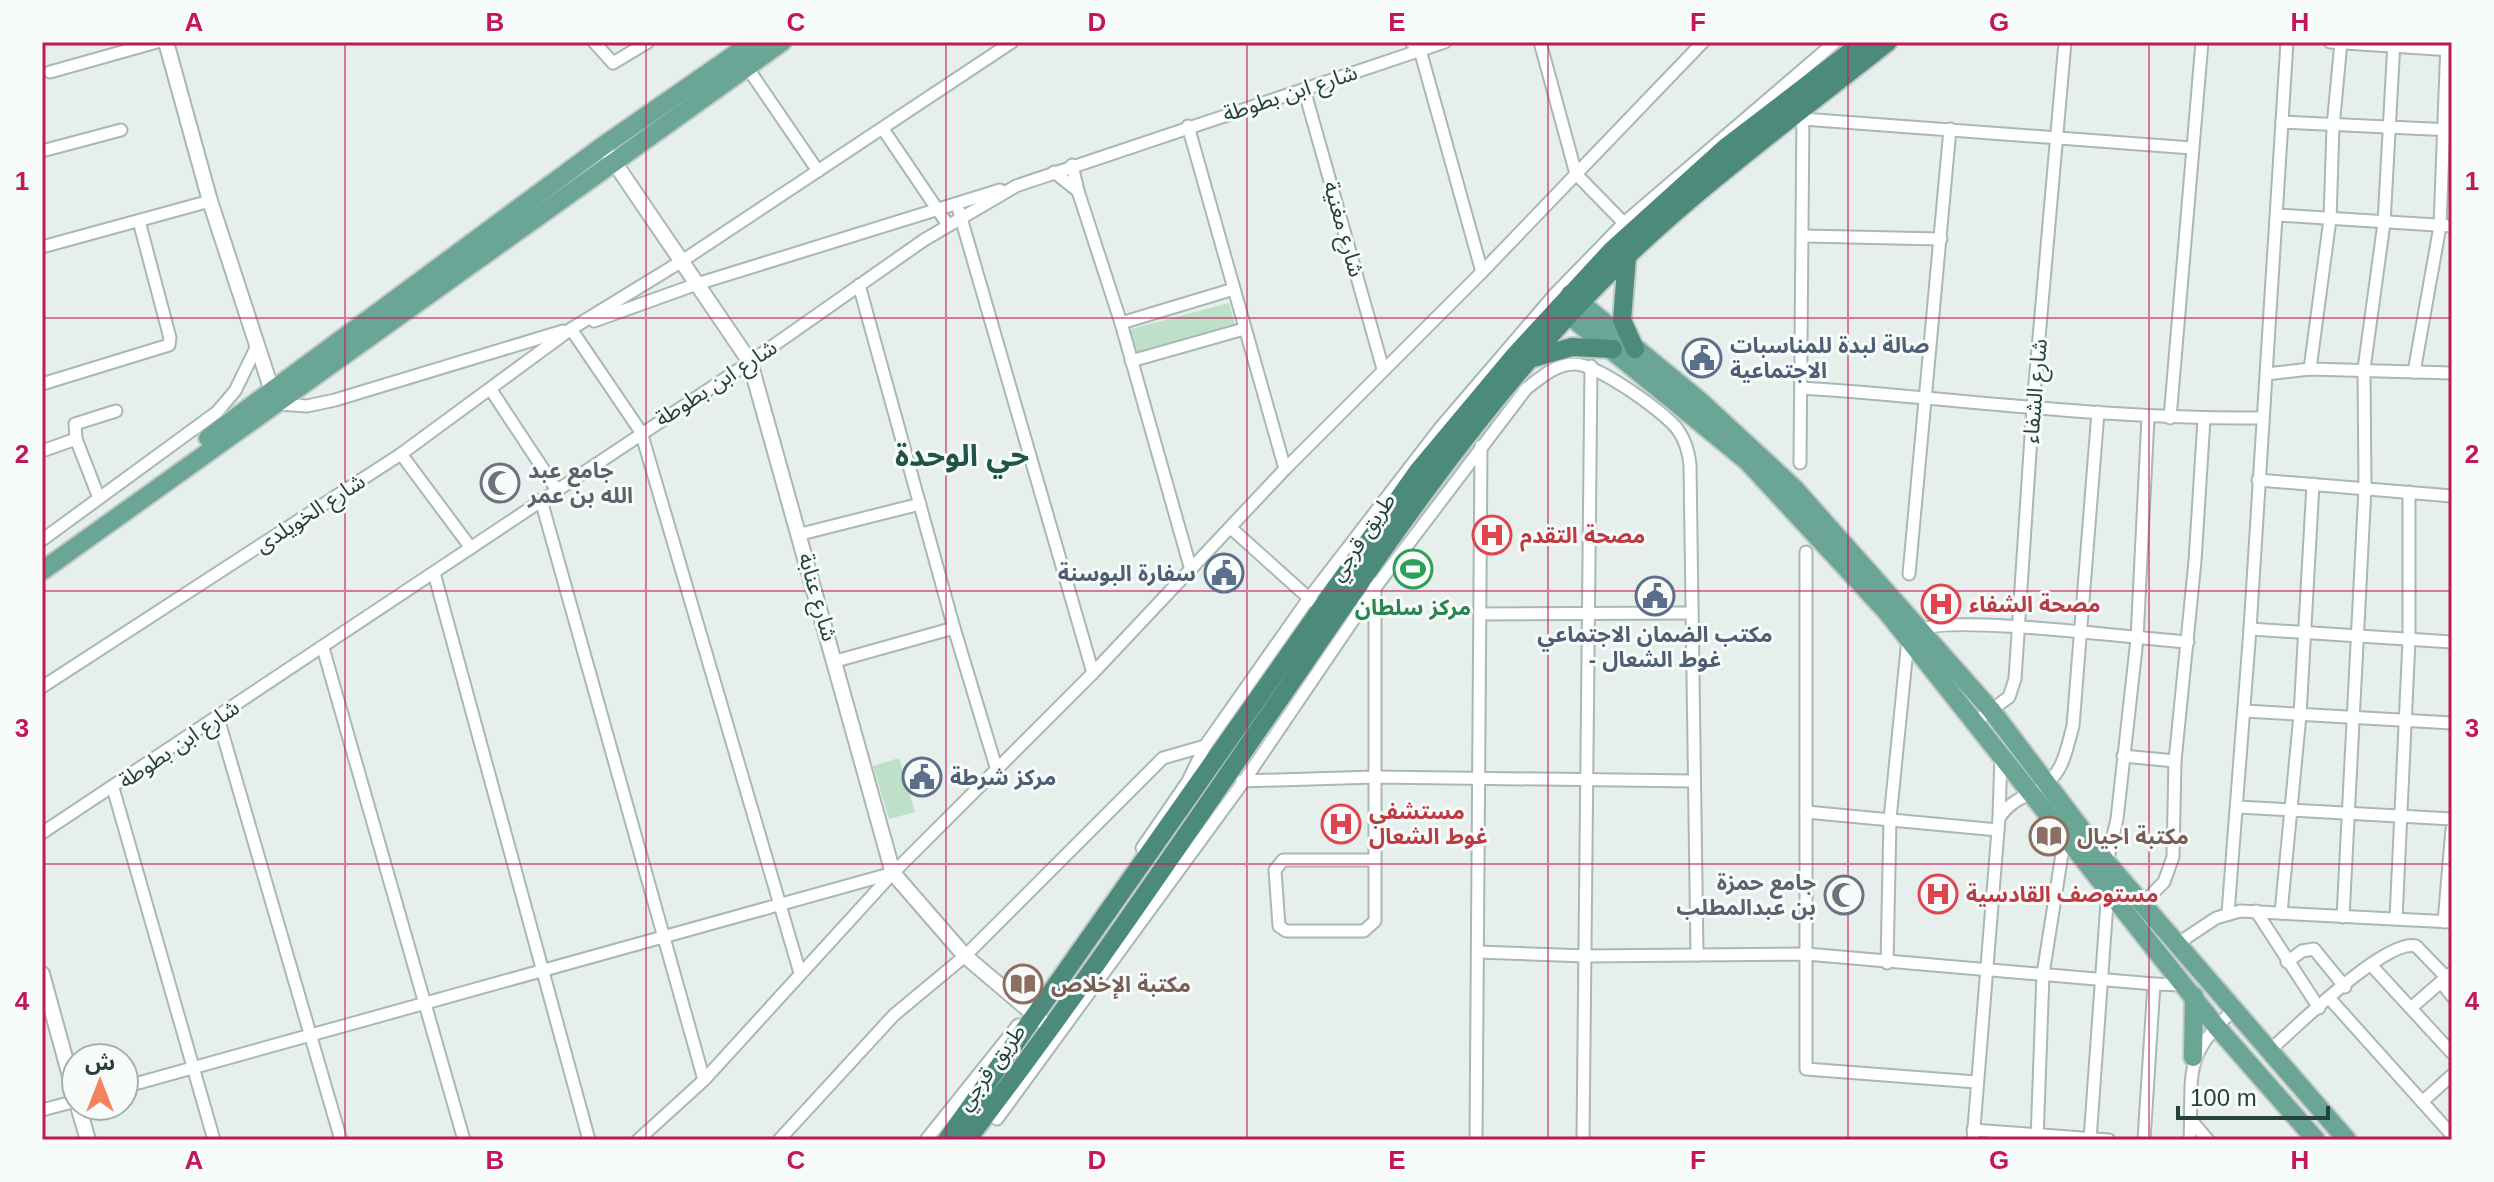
<svg xmlns="http://www.w3.org/2000/svg" width="2494" height="1182" viewBox="0 0 2494 1182" font-family="Arial,'Noto Sans Arabic',sans-serif">
<style>
.green{fill:#bfe0c8}
.lines{fill:none;stroke-linecap:round;stroke-linejoin:round}
.minor-casing{stroke:#a8b8b2;stroke-width:15}
.tertiary-casing{stroke:#a8b8b2;stroke-width:18}
.primary-casing{stroke:#c2cac8;stroke-width:22}
.trunk-casing{stroke:#c2cac8;stroke-width:22}
.minor{stroke:#fff;stroke-width:11}
.tertiary{stroke:#fff;stroke-width:14}
.primary{stroke:#6aa596;stroke-width:18}
.trunk{stroke:#4c8a7c;stroke-width:18}
.grid{fill:none;stroke:#c2185b;stroke-width:2;stroke-opacity:0.55}
.labels{text-anchor:middle;dominant-baseline:central;stroke-width:6;stroke-linejoin:round;paint-order:stroke}
.street-label{font-size:22px;fill:#24423a;stroke:#f7fbf9}
.service-label{font-size:22px;font-weight:bold;fill:#4e5e75;stroke:#f7fbf9;text-anchor:start}
.worship-label{font-size:22px;font-weight:bold;fill:#5b616d;stroke:#f7fbf9;text-anchor:start}
.health-label{font-size:22px;font-weight:bold;fill:#be3a42;stroke:#f7fbf9;text-anchor:start}
.leisure-label{font-size:22px;font-weight:bold;fill:#27864d;stroke:#f7fbf9}
.education-label{font-size:22px;font-weight:bold;fill:#785e54;stroke:#f7fbf9;text-anchor:start}
.district-label{font-size:30px;font-weight:bold;fill:#1f5548;stroke:#f7fbf9}
.neatline{fill:none;stroke:#c2185b;stroke-width:3}
.grid-label{font-size:26px;text-anchor:middle;font-weight:bold;fill:#c2185b}
</style>
<rect width="100%" height="100%" fill="#e6efeb"/>
<!-- green -->
<g class="green">
<polygon points="1229,303 1235,326 1133,354 1127,330"/>
<polygon points="899,758 915,812 889,819 873,766"/>
</g>
<g class="lines">
<defs>
<g id="minor">
<polyline points="594,42 613,63 648,42"/>
<polyline points="1411,42 1420,50 1482,272"/>
<polyline points="1540,42 1576,174 1624,223"/>
<polyline points="2330,42 2452,50"/>
<polyline points="747,67 818,171"/>
<polyline points="50,72 157,42"/>
<polyline points="1304,89 1383,369"/>
<polyline points="1803,119 2192,148"/>
<polyline points="2282,122 2452,130"/>
<polyline points="1188,126 1285,469"/>
<polyline points="883,129 948,225"/>
<polyline points="42,151 121,130"/>
<polyline points="1054,172 1078,191 1072,165"/>
<polyline points="1078,191 1121,323 1191,570"/>
<polyline points="959,211 1093,673"/>
<polyline points="2277,215 2452,226"/>
<polyline points="1804,236 1941,239"/>
<polyline points="42,247 210,201"/>
<polyline points="859,285 954,628 996,767"/>
<polyline points="594,321 697,284 1000,190"/>
<polyline points="1121,323 1234,289"/>
<polyline points="571,329 641,432 800,973"/>
<polyline points="1131,361 1244,329"/>
<polyline points="2310,369 2330,219 2333,127 2341,42"/>
<polyline points="2414,372 2440,226 2447,42"/>
<polyline points="2267,374 2310,369 2452,373"/>
<polyline points="42,384 169,345 170,338 139,221"/>
<path d="M1802,388C1956,398 2109,420 2263,418"/>
<polyline points="491,390 557,490"/>
<polyline points="278,404 307,406 335,400 563,331"/>
<polyline points="2170,418 2202,42"/>
<polyline points="76,439 75,424 116,411"/>
<polyline points="42,451 76,439 99,498"/>
<polyline points="401,454 471,548"/>
<polyline points="1800,463 1803,111"/>
<polyline points="2258,480 2452,496"/>
<polyline points="541,500 704,1080"/>
<polyline points="1232,529 1312,601"/>
<polyline points="801,534 920,504"/>
<polyline points="42,540 217,412 235,391 256,348"/>
<polyline points="1806,552 1806,1069 1976,1082"/>
<polyline points="434,573 589,1140"/>
<polyline points="1909,574 1950,129"/>
<path d="M1373,583L1375,588L1526,389C1540,378 1555,364 1575,364C1597,364 1665,412 1678,430C1685,440 1689,454 1690,465L1697,955"/>
<polyline points="1480,614 1691,613"/>
<polyline points="2250,629 2452,642"/>
<path d="M1921,630C1949,614 2143,639 2188,642"/>
<polyline points="323,648 464,1140"/>
<polyline points="836,661 954,628"/>
<polyline points="42,687 401,454 571,329 682,261 1012,42"/>
<polyline points="2244,711 2452,723"/>
<polyline points="218,718 341,1140"/>
<polyline points="1975,722 2009,697 2015,679 2033,406 2065,42"/>
<polyline points="2123,756 2175,761"/>
<polyline points="1242,781 1375,777 1693,781"/>
<polyline points="113,788 214,1140"/>
<polyline points="2238,807 2452,819"/>
<polyline points="1806,812 1998,830"/>
<polyline points="1999,817 2001,755"/>
<polyline points="42,833 750,362 924,240 1016,186 1445,42"/>
<polyline points="1142,848 1188,781 1205,746"/>
<polyline points="2107,862 2117,819 2137,639 2148,417"/>
<polyline points="2142,904 2164,882 2173,857 2175,761 2195,561 2204,419"/>
<polyline points="2256,911 2319,1008"/>
<polyline points="2228,913 2250,629 2287,42"/>
<polyline points="2281,913 2300,715 2313,484"/>
<polyline points="2343,917 2365,488 2364,369 2384,223 2394,42"/>
<polyline points="2396,919 2409,640 2409,492"/>
<polyline points="2444,922 2452,829"/>
<polyline points="2177,944 2216,918 2240,911 2452,922"/>
<polyline points="1478,952 1586,956 1806,954 2154,984 2144,1140"/>
<polyline points="2287,962 2302,951 2314,949 2345,987"/>
<polyline points="1887,963 1890,819 1908,639"/>
<polyline points="2371,965 2452,1053"/>
<polyline points="2441,982 2452,996"/>
<polyline points="2154,984 2185,985"/>
<polyline points="2330,999 2452,1135"/>
<polyline points="2411,1008 2450,974"/>
<path d="M2269,1051C2294,1029 2386,938 2416,946L2446,977"/>
<polyline points="124,1087 893,873 1093,673 1285,469 1482,272 1703,42"/>
<polyline points="2422,1102 2452,1075"/>
<polyline points="42,1110 76,1101"/>
<polyline points="997,1119 1244,781 1375,588 1375,921 1364,931 1286,931 1279,926 1275,870 1283,860 1373,860"/>
<polyline points="2191,1120 2208,1140"/>
<polyline points="1973,1130 2109,1140"/>
<polyline points="638,1140 704,1080 892,874"/>
<polyline points="779,1140 894,1015 965,956 1163,758 1205,746 1309,598 1440,428 1555,294 1624,223 1835,42"/>
<polyline points="926,1140 1018,1025"/>
<polyline points="1476,1140 1481,446"/>
<polyline points="1583,1140 1591,366"/>
<path d="M1973,1140L1999,818C2011,799 2029,796 2046,784C2064,770 2067,747 2073,726L2098,412"/>
<polyline points="2037,1140 2043,974 2065,835"/>
<polyline points="2090,1140 2108,889"/>
<path d="M2190,1140C2193,1075 2181,1056 2234,1010"/>
</g>
<g id="tertiary">
<polyline points="166,42 210,201 275,400"/>
<polyline points="610,156 750,362 893,873 965,956 1049,1027"/>
<polyline points="42,974 76,1098"/>
<polyline points="78,1106 88,1140"/>
</g>
<g id="primary">
<polyline points="1570,294 1700,401 1794,488 1991,710 2107,863 2347,1140"/>
<polyline points="1559,307 1747,461 1886,611 2216,1026 2316,1140"/>
<polyline points="208,438 603,146 753,42"/>
<polyline points="42,571 782,42"/>
<polyline points="2193,1057 2194,996"/>
</g>
<g id="trunk">
<polyline points="1627,257 1622,320 1635,349"/>
<polyline points="1533,358 1572,347 1613,349"/>
<polyline points="947,1140 1418,471 1515,355 1611,251 1725,148 1863,42"/>
<path d="M967,1140C1086,985 1195,821 1306,661C1388,541 1470,422 1569,315C1664,211 1778,129 1888,42"/>
</g>
</defs>
<!-- minor casing -->
<use href="#minor" class="minor-casing"/>
<!-- tertiary casing -->
<use href="#tertiary" class="tertiary-casing"/>
<!-- primary casing -->
<use href="#primary" class="primary-casing"/>
<!-- trunk casing -->
<use href="#trunk" class="trunk-casing"/>
<!-- minor -->
<use href="#minor" class="minor"/>
<!-- tertiary -->
<use href="#tertiary" class="tertiary"/>
<!-- primary -->
<use href="#primary" class="primary"/>
<!-- trunk -->
<use href="#trunk" class="trunk"/>
</g>
<!-- grid -->
<path class="grid" d="M345,42V1140M646,42V1140M946,42V1140M1247,42V1140M1548,42V1140M1848,42V1140M2149,42V1140M42,318H2452M42,591H2452M42,864H2452"/>
<!-- icons -->
<defs>
<symbol id="civic-ring" viewBox="-11 -11 22 22"><circle r="9.5" fill="#f7fbf9" stroke="#5c6f8a" stroke-width="1.5"/><path d="M-.6-6.5H3V-4.5H.6V-3L4-1V1h2V6H-6V1h2V-1L-.6-3ZM-1.2 2.5V6h2.4V2.5Z" fill="#5c6f8a"/></symbol>
<symbol id="mosque-ring" viewBox="-11 -11 22 22"><circle r="9.5" fill="#f7fbf9" stroke="#6b7280" stroke-width="1.5"/><path d="M3.5-4.9A6 6 0 1 0 3.5 4.9A5 5 0 1 1 3.5-4.9Z" fill="#6b7280"/></symbol>
<symbol id="hospital-ring" viewBox="-11 -11 22 22"><circle r="9.5" fill="#f7fbf9" stroke="#e0444e" stroke-width="1.5"/><path d="M-5-5h3v3.5h4V-5h3V5h-3V1.5h-4V5h-3Z" fill="#e0444e"/></symbol>
<symbol id="stadium-ring" viewBox="-11 -11 22 22"><circle r="9.5" fill="#f7fbf9" stroke="#2e9e5b" stroke-width="1.5"/><path d="M0-5a6.5 5 0 1 0 0 10a6.5 5 0 1 0 0-10ZM-3.5-1.8h7v3.6h-7Z" fill="#2e9e5b"/></symbol>
<symbol id="library-ring" viewBox="-11 -11 22 22"><circle r="9.5" fill="#f7fbf9" stroke="#8d6e63" stroke-width="1.5"/><path d="M-6-4Q-3-5.5-.7-3.5V5Q-3 3-6 4ZM6-4Q3-5.5 .7-3.5V5Q3 3 6 4Z" fill="#8d6e63"/></symbol>
</defs>
<g fill-rule="evenodd">
<use href="#civic-ring" x="1680" y="336" width="44" height="44"/>
<use href="#mosque-ring" x="478" y="461" width="44" height="44"/>
<use href="#hospital-ring" x="1470" y="513" width="44" height="44"/>
<use href="#stadium-ring" x="1391" y="547" width="44" height="44"/>
<use href="#civic-ring" x="1202" y="551" width="44" height="44"/>
<use href="#civic-ring" x="1633" y="574" width="44" height="44"/>
<use href="#hospital-ring" x="1919" y="582" width="44" height="44"/>
<use href="#civic-ring" x="900" y="755" width="44" height="44"/>
<use href="#hospital-ring" x="1319" y="802" width="44" height="44"/>
<use href="#library-ring" x="2027" y="814" width="44" height="44"/>
<use href="#hospital-ring" x="1916" y="872" width="44" height="44"/>
<use href="#mosque-ring" x="1822" y="873" width="44" height="44"/>
<use href="#library-ring" x="1001" y="962" width="44" height="44"/>
</g>
<g class="labels">
<!-- street labels -->
<g class="street-label">
<text transform="translate(1290 93) rotate(-18)">شارع ابن بطوطة</text>
<text transform="translate(1344 229) rotate(74)">شارع مغنية</text>
<text transform="translate(716 383) rotate(-33)">شارع ابن بطوطة</text>
<text transform="translate(2035 391) rotate(-85)">شارع الشفاء</text>
<text transform="translate(310 513) rotate(-33)">شارع الخويلدى</text>
<text transform="translate(1362 537) rotate(-56)">طريق قرجي</text>
<text transform="translate(818 597) rotate(74)">شارع عنابة</text>
<text transform="translate(179 744) rotate(-34)">شارع ابن بطوطة</text>
<text transform="translate(991 1067) rotate(-54)">طريق قرجي</text>
</g>
<!-- service labels -->
<g class="service-label">
<text x="1730" y="345">صالة لبدة للمناسبات<tspan x="1730" dy="25">الاجتماعية</tspan></text>
<text x="1196" y="573" text-anchor="end">سفارة البوسنة</text>
<text x="1655" y="634" text-anchor="middle">مكتب الضمان الاجتماعي<tspan x="1655" dy="25">- غوط الشعال</tspan></text>
<text x="950" y="777">مركز شرطة</text>
</g>
<!-- worship labels -->
<g class="worship-label">
<text x="528" y="470">جامع عبد<tspan x="528" dy="25">الله بن عمر</tspan></text>
<text x="1816" y="882" text-anchor="end">جامع حمزة<tspan x="1816" dy="25">بن عبدالمطلب</tspan></text>
</g>
<!-- health labels -->
<g class="health-label">
<text x="1520" y="535">مصحة التقدم</text>
<text x="1969" y="604">مصحة الشفاء</text>
<text x="1369" y="811">مستشفي<tspan x="1369" dy="25">غوط الشعال</tspan></text>
<text x="1966" y="894">مستوصف القادسية</text>
</g>
<!-- leisure labels -->
<g class="leisure-label">
<text x="1413" y="607">مركز سلطان</text>
</g>
<!-- education labels -->
<g class="education-label">
<text x="2077" y="836">مكتبة اجيال</text>
<text x="1051" y="984">مكتبة الإخلاص</text>
</g>
<!-- district labels -->
<g class="district-label">
<text x="962" y="455">حي الوحدة</text>
</g>
</g>
<!-- border -->
<rect width="2494" height="1182" fill="none" stroke="#f7fbf9" stroke-width="88"/>
<!-- north arrow -->
<g transform="translate(100 1082)"><circle r="38" fill="#f7fbf9" stroke="#a3b1ad" stroke-width="2"/>
<path d="M0-6L14 30L0 20L-14 30Z" fill="#f4845f"/>
<text y="-12" font-size="22" font-weight="bold" text-anchor="middle" fill="#24423a">ش</text>
</g>
<!-- scale -->
<path d="M2178 1106v12h150v-12" fill="none" stroke="#24423a" stroke-width="4"/>
<text x="2190" y="1106" font-size="24" fill="#24423a" stroke="#f7fbf9" stroke-width="6" paint-order="stroke">100 m</text>
<rect x="44" y="44" width="2406" height="1094" class="neatline"/>
<g class="grid-label">
<text x="194" y="31">A</text>
<text x="495" y="31">B</text>
<text x="796" y="31">C</text>
<text x="1097" y="31">D</text>
<text x="1397" y="31">E</text>
<text x="1698" y="31">F</text>
<text x="1999" y="31">G</text>
<text x="2300" y="31">H</text>
<text x="22" y="190">1</text>
<text x="2472" y="190">1</text>
<text x="22" y="463">2</text>
<text x="2472" y="463">2</text>
<text x="22" y="737">3</text>
<text x="2472" y="737">3</text>
<text x="22" y="1010">4</text>
<text x="2472" y="1010">4</text>
<text x="194" y="1169">A</text>
<text x="495" y="1169">B</text>
<text x="796" y="1169">C</text>
<text x="1097" y="1169">D</text>
<text x="1397" y="1169">E</text>
<text x="1698" y="1169">F</text>
<text x="1999" y="1169">G</text>
<text x="2300" y="1169">H</text>
</g>
</svg>
